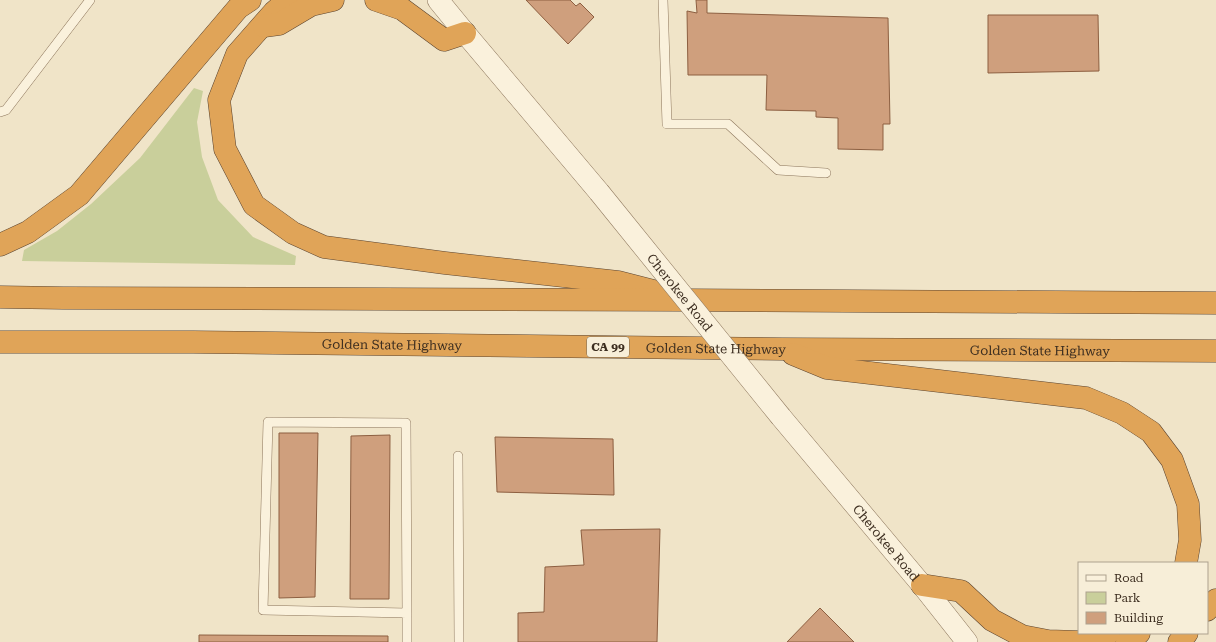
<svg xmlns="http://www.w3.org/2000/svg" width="1216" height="642" viewBox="0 0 1216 642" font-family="'Roboto Serif',serif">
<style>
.green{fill:#c9cf9b}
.building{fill:#cf9f7d;stroke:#8d5f41}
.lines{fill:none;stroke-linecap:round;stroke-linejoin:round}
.service-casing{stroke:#8d765c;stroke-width:10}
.tertiary-casing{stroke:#8d765c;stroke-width:22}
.motorway-casing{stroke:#5b4430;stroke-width:23}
.service{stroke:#faf1dc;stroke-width:9}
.tertiary{stroke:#faf1dc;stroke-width:21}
.motorway{stroke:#e0a458;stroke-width:22}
.tertiary-bridge-casing{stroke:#8d765c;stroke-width:22;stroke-linecap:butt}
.tertiary-bridge{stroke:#faf1dc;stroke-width:21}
.labels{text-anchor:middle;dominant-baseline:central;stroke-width:3.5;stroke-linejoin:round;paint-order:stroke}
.shield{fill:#f7eed8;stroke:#756857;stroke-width:1}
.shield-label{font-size:12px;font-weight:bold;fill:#3d2e20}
.street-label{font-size:13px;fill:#3d2e20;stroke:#f7eed8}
</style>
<rect width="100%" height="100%" fill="#f0e4c8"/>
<!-- green -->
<polygon class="green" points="194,88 203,91 197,122 202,157 218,200 253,237 296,256 295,265 22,261 24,250 57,231 91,204 140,158"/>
<!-- building -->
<g class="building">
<polygon points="526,0 570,0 576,6 580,3 594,17 568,44"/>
<polygon points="696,0 707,0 707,13 888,18 890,124 883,124 883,150 838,149 838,118 816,117 816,111 766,110 767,75 688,75 687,11 697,13"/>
<polygon points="988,15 1098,15 1099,71 988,73"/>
<polygon points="279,433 318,433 315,597 279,598"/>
<polygon points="390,435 389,599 350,599 351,436"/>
<polygon points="495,437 613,439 614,495 497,492"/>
<polygon points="660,529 657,642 518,642 518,613 544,612 545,567 584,565 581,530"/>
<polygon points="820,608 854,642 787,642"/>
<polygon points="199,635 388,636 388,642 199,642"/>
</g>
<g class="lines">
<defs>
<g id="service">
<polyline points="663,0 667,124 728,124 778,170 826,173"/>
<polyline points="0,112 6,110 90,0"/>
<polyline points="458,456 459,642"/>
<polyline points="407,613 263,610 268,422 406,423 407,613 407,642"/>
</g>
<g id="tertiary">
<polyline points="438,0 465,33 599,192"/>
<path id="s1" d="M781,417L922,585L967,642"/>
</g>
<g id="motorway">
<polyline points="288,0 274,12 237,54 219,100 225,149 254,205 293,233 324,247 445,263 618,282 657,292"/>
<polyline points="376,0 402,9 444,40 465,33"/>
<polyline points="264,26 279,24 311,5 333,0"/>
<polyline points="0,245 28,232 79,195 238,8 250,0"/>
<polyline points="0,297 63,298 684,300 1216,303"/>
<path id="s2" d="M0,342H193L782,349L1216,351"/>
<polyline points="793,354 827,368 1086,398 1122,413 1151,432 1172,460 1188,504 1190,540 1186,563"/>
<polyline points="922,585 961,591 992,620 1022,636 1048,641 1079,642"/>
<polyline points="1207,610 1216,600"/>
<polyline points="1083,642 1109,633"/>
<polyline points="1127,642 1139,633"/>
<polyline points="1179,642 1187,633"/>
</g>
</defs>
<!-- service casing -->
<use href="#service" class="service-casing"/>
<!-- tertiary casing -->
<use href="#tertiary" class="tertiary-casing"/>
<!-- motorway casing -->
<use href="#motorway" class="motorway-casing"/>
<!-- service -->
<use href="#service" class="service"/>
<!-- tertiary -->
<use href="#tertiary" class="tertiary"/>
<!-- motorway -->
<use href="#motorway" class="motorway"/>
<defs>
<g id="tertiary-bridge">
<path id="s3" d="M599,192L781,417"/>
</g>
</defs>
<!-- tertiary-bridge casing -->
<use href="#tertiary-bridge" class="tertiary-bridge-casing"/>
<!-- tertiary-bridge -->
<use href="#tertiary-bridge" class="tertiary-bridge"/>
</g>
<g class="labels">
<!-- shield labels -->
<rect class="shield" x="587" y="337" width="42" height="20" rx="3"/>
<g class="shield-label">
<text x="608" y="347">CA 99</text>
</g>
<!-- street labels -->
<g class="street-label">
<text stroke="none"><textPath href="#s3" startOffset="129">Cherokee Road</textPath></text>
<text stroke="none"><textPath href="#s2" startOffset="392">Golden State Highway</textPath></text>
<text stroke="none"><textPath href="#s2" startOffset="716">Golden State Highway</textPath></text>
<text stroke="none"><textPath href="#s2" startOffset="1040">Golden State Highway</textPath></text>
<text stroke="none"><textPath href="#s1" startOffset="164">Cherokee Road</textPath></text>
</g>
</g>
<!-- legend -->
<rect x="1078" y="562" width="130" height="72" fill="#f7eed8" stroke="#ada18e"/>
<rect x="1086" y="575" width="20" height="6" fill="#faf1dc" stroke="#ada18e"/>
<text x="1114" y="582" font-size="12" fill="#3d2e20">Road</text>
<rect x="1086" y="592" width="20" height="12" fill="#c9cf9b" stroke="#ada18e"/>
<text x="1114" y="602" font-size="12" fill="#3d2e20">Park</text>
<rect x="1086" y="612" width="20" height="12" fill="#cf9f7d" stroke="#ada18e"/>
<text x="1114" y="622" font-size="12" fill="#3d2e20">Building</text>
</svg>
